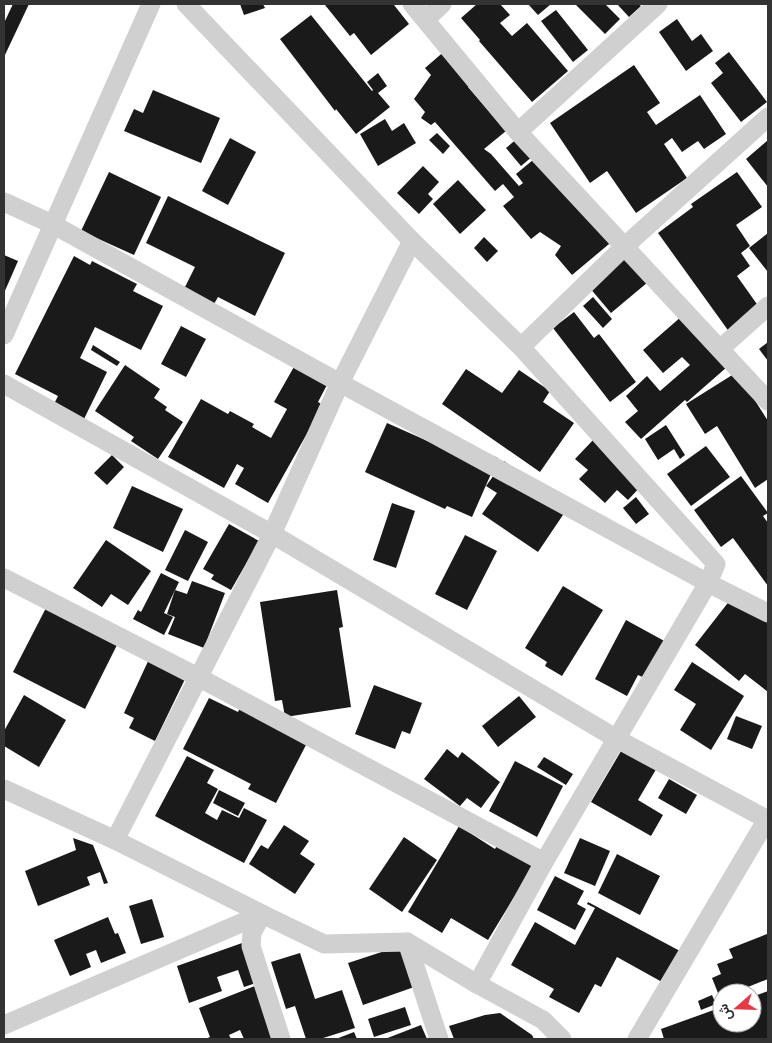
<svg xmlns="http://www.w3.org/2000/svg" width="772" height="1043" viewBox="0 0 772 1043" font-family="Inter,Vazirmatn,sans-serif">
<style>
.building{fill:#1a1a1a}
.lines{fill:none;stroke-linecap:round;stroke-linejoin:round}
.minor{stroke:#d0d0d0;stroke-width:19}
</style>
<rect width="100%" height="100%" fill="#fff"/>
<!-- building -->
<g class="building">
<polygon points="13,4 29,4 4,57 4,23"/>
<polygon points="240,4 263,4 265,8 244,15"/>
<polygon points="326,4 395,4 394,5 409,24 371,55 354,33 350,36 325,5"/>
<polygon points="477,4 500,4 510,15 500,23 512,36 527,23 568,71 532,102 479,41 480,40 461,18"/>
<polygon points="528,4 551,4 538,15"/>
<polygon points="575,4 605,4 620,19 605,34"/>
<polygon points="617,4 638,4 641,6 629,17"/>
<polygon points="556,10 588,50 573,62 541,21"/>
<polygon points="311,15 372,91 373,90 367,82 378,73 387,86 378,93 390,107 356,134 336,109 335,111 280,39"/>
<polygon points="677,19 692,41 701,34 713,51 686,71 659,32"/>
<polygon points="447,49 473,79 468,87 506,131 484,149 491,154 519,186 523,183 516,174 539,155 615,239 572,275 555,255 561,246 540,232 531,239 503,206 514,197 503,184 495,191 435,122 431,125 421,118 425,112 414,99 431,75 425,68"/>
<polygon points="729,52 767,102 741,122 711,83 723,73 715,63"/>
<polygon points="634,65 660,103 647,112 656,125 700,95 726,134 704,149 698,141 682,152 672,138 664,144 687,178 636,213 607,171 590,183 550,123"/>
<polygon points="153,90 220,118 201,163 124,131 134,109 143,113"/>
<polygon points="385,119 392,131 404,123 416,143 378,166 360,134"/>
<polygon points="437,133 450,146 443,154 429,140"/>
<polygon points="230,138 256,152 228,205 202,191"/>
<polygon points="518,138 533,156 521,166 506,148"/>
<polygon points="768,140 768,187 746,159"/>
<polygon points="423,166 439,182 428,194 433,199 419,214 397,193"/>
<polygon points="109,172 161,197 134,255 81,231"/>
<polygon points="737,172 762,207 736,225 750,246 741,253 750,266 737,276 759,307 730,333 658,233 693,207 691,204"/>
<polygon points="458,180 486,210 460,234 433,204"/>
<polygon points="168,196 285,253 255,316 218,297 214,304 184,289 195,267 146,243"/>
<polygon points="768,233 768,272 749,248"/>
<polygon points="484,237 498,251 487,262 474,248"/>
<polygon points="631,250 654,277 611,313 589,287"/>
<polygon points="4,255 18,261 4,293"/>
<polygon points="74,256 90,265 92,261 137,284 133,291 163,306 141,350 95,327 80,358 107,372 84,419 54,404 58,396 15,374"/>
<polygon points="593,297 612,319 603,328 583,306"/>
<polygon points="574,312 594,338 599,334 636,382 610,402 553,328"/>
<polygon points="682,316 727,367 687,402 685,400 641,439 625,422 638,411 626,396 647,376 660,391 690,365 682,357 663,373 643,350"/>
<polygon points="181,326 206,339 186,377 161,364"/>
<polygon points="768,342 768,361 759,349"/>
<polygon points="93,345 120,362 117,366 91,350"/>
<polygon points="125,365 160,389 154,398 167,407 165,410 183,422 158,459 131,441 134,437 95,411"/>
<polygon points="295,365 328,383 318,402 323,405 268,503 235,484 244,468 237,464 224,488 168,457 201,399 228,414 230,411 254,424 252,427 271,438 287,409 274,402"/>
<polygon points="466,369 502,393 519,370 550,391 543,402 574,423 540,472 442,404"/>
<polygon points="737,372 768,421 768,479 755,488 717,426 705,434 686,404"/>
<polygon points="387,423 432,443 476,448 498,458 472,517 447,506 445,509 365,472"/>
<polygon points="666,425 685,455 680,459 674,449 658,460 645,439"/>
<polygon points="593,440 642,485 628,500 617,490 605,503 579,479 588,470 575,459"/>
<polygon points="706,446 730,477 691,506 667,474"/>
<polygon points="112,455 124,467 107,485 94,473"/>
<polygon points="504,461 569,506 538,552 482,514 497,493 486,486"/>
<polygon points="741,476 768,513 763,516 768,523 768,586 733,538 721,547 694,510"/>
<polygon points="132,486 183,509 163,552 113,528"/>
<polygon points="636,497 649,514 636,524 623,508"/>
<polygon points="392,503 415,511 396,568 373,560"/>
<polygon points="229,524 259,541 231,590 211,579 214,575 203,569"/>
<polygon points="185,530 208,542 188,581 165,570"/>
<polygon points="465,535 497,551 467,610 435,594"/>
<polygon points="106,540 151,571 128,605 111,594 102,607 73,588"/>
<polygon points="161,573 179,582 164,613 173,617 164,635 133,619 138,610 141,612"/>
<polygon points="192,581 225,593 204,648 168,634 175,617 167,614 175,590 187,594"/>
<polygon points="563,586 603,610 562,676 545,666 547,662 525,648"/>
<polygon points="337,590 343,627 339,628 351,707 285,717 282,700 275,701 260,602"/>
<polygon points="734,595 768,622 768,692 745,674 739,681 695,645"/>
<polygon points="48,604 119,641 85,709 13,672"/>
<polygon points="626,620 668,643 649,680 638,675 627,696 595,679"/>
<polygon points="150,657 187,675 155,741 129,728 134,718 124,713"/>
<polygon points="692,662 744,696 711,750 680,730 696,704 674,690"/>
<polygon points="374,685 422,703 410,734 402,731 395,749 355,734"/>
<polygon points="24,695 66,720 39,767 4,746 4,731"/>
<polygon points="519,696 536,717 498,747 482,726"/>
<polygon points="209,698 238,712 240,708 307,743 276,803 248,789 251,784 183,749"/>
<polygon points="736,716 762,726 752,749 727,739"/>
<polygon points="624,746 658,766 638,800 663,815 651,836 591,802"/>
<polygon points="447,749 458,758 462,752 500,782 481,808 467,798 460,806 424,779"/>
<polygon points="187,756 214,770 207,783 218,789 205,813 217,820 222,810 239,818 244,808 267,820 244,863 155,816"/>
<polygon points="544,757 573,774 566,785 537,767"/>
<polygon points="515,761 563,786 537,837 489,811"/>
<polygon points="669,779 697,795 686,814 658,798"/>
<polygon points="219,790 245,803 238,816 213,803"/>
<polygon points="284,825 309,841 300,854 315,864 295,894 249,864 261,845 268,849"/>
<polygon points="459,826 495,849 499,842 534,864 488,940 451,918 442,933 408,912"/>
<polygon points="404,837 437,860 402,912 369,889"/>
<polygon points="73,838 93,845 108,883 104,884 100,872 87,877 90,885 38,906 25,871 76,850"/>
<polygon points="580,838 610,851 595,886 564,873"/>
<polygon points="617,854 660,876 640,915 598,893"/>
<polygon points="555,876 584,891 577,904 586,909 575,930 537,910"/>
<polygon points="152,899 164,937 141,944 129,906"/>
<polygon points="588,902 680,951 662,982 617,957 601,987 595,984 579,1013 549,997 554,989 511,965 535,922 575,945 595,908 587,904"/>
<polygon points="108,917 115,934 118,933 126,953 101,963 96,950 86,954 91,967 70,976 54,940"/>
<polygon points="767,934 768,979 733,993 722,993 722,997 720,998 712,978 721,974 717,964 733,958 729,949"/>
<polygon points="245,942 259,982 244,987 238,970 217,977 222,991 189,1003 177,966"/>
<polygon points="403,945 417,986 363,1005 348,963"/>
<polygon points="300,953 315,999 342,990 355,1028 320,1039 306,1039 295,1006 286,1009 271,962"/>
<polygon points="257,985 278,1039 244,1039 240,1030 229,1035 231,1039 205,1039 210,1037 199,1008"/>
<polygon points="768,991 768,1039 664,1039 661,1029 722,1007 722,1023 752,1023 752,997"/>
<polygon points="712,995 716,1004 701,1010 698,1001"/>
<polygon points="405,1007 411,1025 374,1037 368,1019"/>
<polygon points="500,1013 532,1035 534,1039 454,1039 449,1026 485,1015"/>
<polygon points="421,1025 427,1039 385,1039"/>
<polygon points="354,1032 357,1039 336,1039"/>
</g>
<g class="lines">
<!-- minor -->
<g class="minor">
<polyline points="186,4 412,241 521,347"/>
<polyline points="412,4 518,132 768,401"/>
<polyline points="426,19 442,4"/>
<polyline points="518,132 658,4"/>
<polyline points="4,202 52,224 340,383 708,583 768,613"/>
<polyline points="4,335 151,4"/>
<polyline points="720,349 768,306"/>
<polyline points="4,384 272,534 617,739 768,820"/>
<polyline points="4,578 198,677 544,862"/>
<polyline points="4,789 115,840 262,914 252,933 251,946 281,1039"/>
<polyline points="115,840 272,534 340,383 412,241"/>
<polyline points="407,942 439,1039"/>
<polyline points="477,984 544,862 708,583 716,564 521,347 625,246 768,117"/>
<polyline points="4,1025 262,914 324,944 407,942 477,984 543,1020 562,1039"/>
<polyline points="637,1039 767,819"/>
</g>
</g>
<!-- border -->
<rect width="772" height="1043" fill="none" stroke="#333333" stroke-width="10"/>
<!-- north arrow -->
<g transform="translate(737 1008) rotate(250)"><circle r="24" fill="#ffffff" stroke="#adadad"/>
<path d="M0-4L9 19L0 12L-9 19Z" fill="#e63946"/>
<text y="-8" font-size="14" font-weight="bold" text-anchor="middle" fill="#333333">ش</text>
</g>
</svg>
